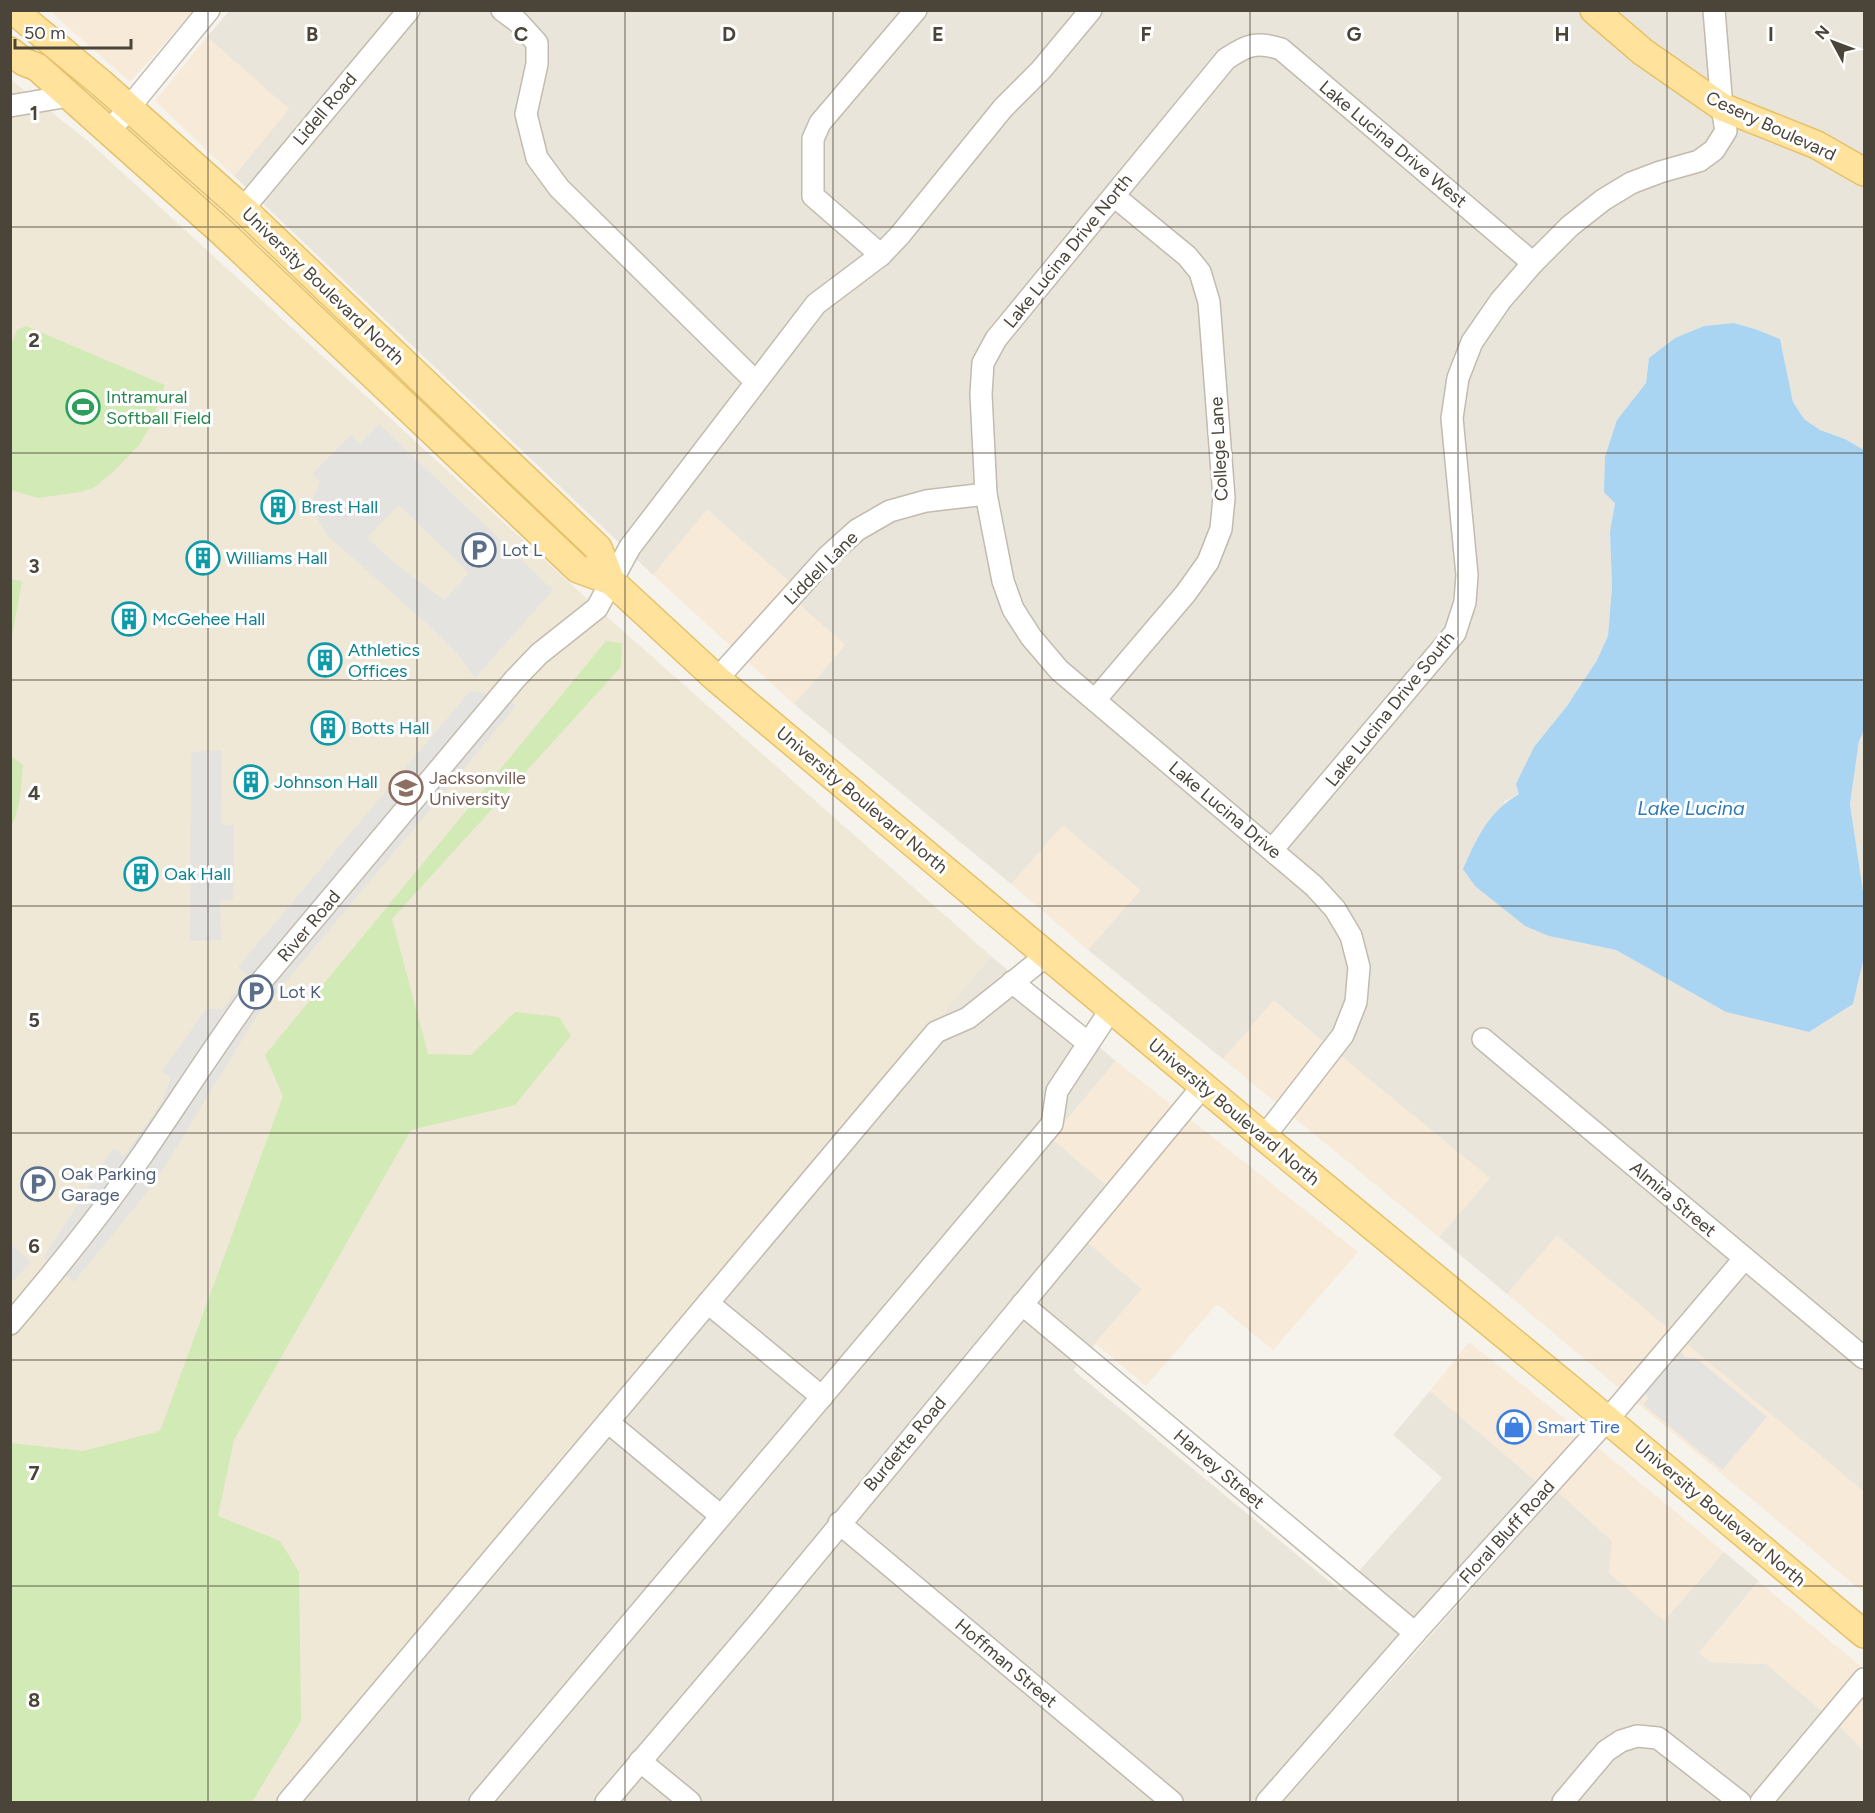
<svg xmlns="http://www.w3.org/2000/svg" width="1875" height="1813" viewBox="0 0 1875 1813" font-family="Figtree,sans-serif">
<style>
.residential{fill:#eae5da}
.commercial{fill:#f7ead8}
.education{fill:#efe8d6}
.green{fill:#d2eab5}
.parking{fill:#e5e3e0;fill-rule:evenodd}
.water{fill:#a9d4f2}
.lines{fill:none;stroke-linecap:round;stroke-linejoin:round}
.minor-casing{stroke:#c2bbae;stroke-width:24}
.major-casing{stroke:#e6c16a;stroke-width:30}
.minor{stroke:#fff;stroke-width:21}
.major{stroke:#ffe39c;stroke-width:27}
.grid{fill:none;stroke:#4b4439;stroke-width:1.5;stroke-opacity:0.55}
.labels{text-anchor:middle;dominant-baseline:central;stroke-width:6;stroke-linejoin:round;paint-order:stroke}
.street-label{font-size:18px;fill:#4b4439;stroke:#fff}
.leisure-label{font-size:18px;fill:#27864d;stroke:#fff;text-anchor:start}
.culture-label{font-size:18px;fill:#0d838f;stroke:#fff;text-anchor:start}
.service-label{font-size:18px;fill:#4e5e75;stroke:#fff;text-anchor:start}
.education-label{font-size:18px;fill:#785e54;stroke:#fff;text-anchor:start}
.shop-label{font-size:18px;fill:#366cbe;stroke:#fff;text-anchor:start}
.water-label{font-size:20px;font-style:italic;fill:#2e7ab2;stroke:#fff}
.grid-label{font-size:20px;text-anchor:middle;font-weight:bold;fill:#4b4439;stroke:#fff;stroke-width:6;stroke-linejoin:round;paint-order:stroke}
</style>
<rect width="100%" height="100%" fill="#f6f3ec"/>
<!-- residential -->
<g class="residential">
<polygon points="230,10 1864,11 1864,450 1845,439 1820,430 1804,419 1793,402 1780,339 1755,329 1734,323 1704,326 1675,338 1649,358 1646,383 1617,420 1615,503 1610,532 1612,587 1608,636 1597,660 1567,706 1534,747 1519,794 1504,802 1549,936 1616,950 1726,1012 1809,1032 1853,1004 1864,957 1864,1492 1557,1236 1507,1294 1439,1237 1489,1178 1274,1001 1223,1059 1088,950 1140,890 1063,826 1011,884 794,704 845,645 804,609 790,582 707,510 653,575 234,176 288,109 207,37"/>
<polygon points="1864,731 1864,898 1850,804 1859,741"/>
<polygon points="991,956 1116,1061 1051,1138 1105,1184 1086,1241 1142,1289 1073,1370 1341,1591 1442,1478 1393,1435 1430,1391 1536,1481 1253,1802 279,1802"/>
<polygon points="1558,1492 1612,1541 1664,1621 1724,1552 1759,1581 1699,1653 1710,1662 1766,1664 1839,1725 1864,1751 1864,1802 1283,1802"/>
</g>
<!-- commercial -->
<g class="commercial">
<polygon points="50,11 193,11 130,82"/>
<polygon points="207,37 289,109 234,176 155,101"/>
<polygon points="707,510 790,582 804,609 845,645 794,704 653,575"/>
<polygon points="1063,825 1140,891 1088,950 1011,884"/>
<polygon points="1273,1001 1490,1178 1439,1237 1223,1059"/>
<polygon points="1116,1061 1358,1252 1273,1350 1217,1304 1146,1386 1095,1343 1142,1289 1086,1241 1105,1184 1051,1138"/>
<polygon points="1557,1236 1864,1492 1864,1593 1507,1294"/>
<polygon points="1469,1342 1581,1432 1536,1481 1430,1391"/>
<polygon points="1598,1448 1724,1552 1664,1621 1609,1573 1612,1541 1558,1492"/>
<polygon points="1759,1582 1864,1669 1864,1751 1839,1725 1766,1664 1710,1662 1699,1653"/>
</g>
<!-- education -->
<polygon class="education" points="10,79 88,141 597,608 991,956 279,1802 11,1802"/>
<!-- green -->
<g class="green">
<polygon points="26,326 165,385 148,430 139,445 115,470 95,487 80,492 38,498 11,490 11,345 17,330"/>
<polygon points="11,579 22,581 11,642 10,579"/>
<polygon points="606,641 622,643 621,667 392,919 428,1054 471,1055 515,1012 559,1017 571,1036 515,1105 411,1130 234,1440 218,1516 280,1541 299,1572 301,1721 252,1802 11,1802 11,1443 83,1451 160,1431 283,1096 265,1055"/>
<path d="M11,756L23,765C21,785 21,809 11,827Z"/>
</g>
<!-- parking -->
<g class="parking">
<path d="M379,424L553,590L475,678L458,655L426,623L327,535L313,512L312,500L320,482L312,474L351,435L360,443ZM399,505L469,573L444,600L397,565L367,538Z"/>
<polygon points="470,691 505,697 516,706 254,1020 167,1163 143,1197 74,1282 44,1257 113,1148 124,1156 160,1105 171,1078 162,1071 206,1009 222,1009 248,976 238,967"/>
<polygon points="222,750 221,824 234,825 233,899 220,901 221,940 190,941 191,752"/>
<polygon points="11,1244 31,1262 12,1282 10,1281"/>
<polygon points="1677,1348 1685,1357 1696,1358 1767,1417 1722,1470 1643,1404 1649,1398 1642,1391"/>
</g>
<!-- water -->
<path class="water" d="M1734,323L1755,329L1780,339L1793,402L1804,419L1820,430L1845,439L1864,450V731L1859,741L1850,804L1864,898V957L1853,1004L1809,1032L1726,1012L1616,950L1549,936L1525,926L1475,886L1463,869C1477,838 1488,812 1519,794L1516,784L1534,747L1567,706L1597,660L1608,636L1612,587L1610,532L1615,503L1604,492L1605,457L1617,420L1646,383L1649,358L1675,338L1704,326Z"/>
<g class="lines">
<defs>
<g id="minor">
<polyline points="502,10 518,22 537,43 537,64 526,114 537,158 559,188 756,382"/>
<polyline points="10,106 69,96"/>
<polyline points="109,132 209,10"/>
<polyline points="243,209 409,10"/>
<polyline points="881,255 813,196 813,139 820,123 916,10"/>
<polyline points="717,679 827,557 857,530 890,511 926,501 986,494"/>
<polyline points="1095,700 1186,593 1208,562 1221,529 1224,498 1209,302 1200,272 1187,256 1114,196"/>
<polyline points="1272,850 1455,633 1465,602 1467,575 1452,418 1458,378 1472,342 1501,300 1533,263 1570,226 1603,200 1631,183 1660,172 1699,161 1714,150 1726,131 1722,107 1714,10"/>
<polyline points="1012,982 1088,1043"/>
<polyline points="1483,1039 1864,1358"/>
<path d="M1264,1137L1343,1035L1356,1002L1359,967L1351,936L1335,909L1314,886L1059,670L1031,637L1013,609L1003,581L986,494L981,394L983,363L996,339L1226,59C1247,45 1256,41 1281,49L1533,263"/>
<polyline points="708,1303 822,1397"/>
<polyline points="1022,1304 1415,1633"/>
<path d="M10,1324C57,1269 102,1213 143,1154C182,1097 219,1039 260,983L515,679L539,654L597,608L630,547L816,304L881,255L900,235L1003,108L1041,70L1091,10"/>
<polyline points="608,1422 721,1516"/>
<polyline points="839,1523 1172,1802"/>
<polyline points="640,1761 690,1802"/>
<polyline points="288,1802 936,1032 968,1018 1047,955"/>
<polyline points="480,1802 1052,1124 1057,1091 1111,1009"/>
<polyline points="606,1802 761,1620 1203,1086"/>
<polyline points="1267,1802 1415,1633 1608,1419 1744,1259"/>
<polyline points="1563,1802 1606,1751 1621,1741 1637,1736 1658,1738 1740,1802"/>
<polyline points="1761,1802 1864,1679"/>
</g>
<g id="major">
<polyline points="13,10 101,83 243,209 598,548 611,581"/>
<polyline points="1594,10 1643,52 1722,107 1817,145 1864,172"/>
<polyline points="10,51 24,62 37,67 222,232 578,569 611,581 717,679 1264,1137 1580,1397 1864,1634"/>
</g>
</defs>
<!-- minor casing -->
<use href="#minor" class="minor-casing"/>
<!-- major casing -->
<use href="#major" class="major-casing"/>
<!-- minor -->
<use href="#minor" class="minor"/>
<!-- major -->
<use href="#major" class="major"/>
</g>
<!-- grid -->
<path class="grid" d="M208,10V1802M417,10V1802M625,10V1802M833,10V1802M1042,10V1802M1250,10V1802M1458,10V1802M1667,10V1802M10,227H1864M10,453H1864M10,680H1864M10,906H1864M10,1133H1864M10,1360H1864M10,1586H1864"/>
<!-- icons -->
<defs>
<symbol id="stadium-ring" viewBox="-11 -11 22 22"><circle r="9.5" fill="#fff" stroke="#2e9e5b" stroke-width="1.5"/><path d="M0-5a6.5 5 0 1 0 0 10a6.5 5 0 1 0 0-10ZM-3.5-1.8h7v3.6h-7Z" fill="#2e9e5b"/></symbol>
<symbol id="building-ring" viewBox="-11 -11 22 22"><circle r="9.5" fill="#fff" stroke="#0f9aa8" stroke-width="1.5"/><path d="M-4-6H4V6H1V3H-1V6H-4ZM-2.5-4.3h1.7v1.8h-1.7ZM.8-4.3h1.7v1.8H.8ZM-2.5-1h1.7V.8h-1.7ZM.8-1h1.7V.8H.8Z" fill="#0f9aa8"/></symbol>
<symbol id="parking-ring" viewBox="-11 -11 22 22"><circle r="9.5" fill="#fff" stroke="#5c6f8a" stroke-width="1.5"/><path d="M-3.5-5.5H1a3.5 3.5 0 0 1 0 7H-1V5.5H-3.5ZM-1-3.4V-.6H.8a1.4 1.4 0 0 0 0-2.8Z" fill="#5c6f8a"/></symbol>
<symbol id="university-ring" viewBox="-11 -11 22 22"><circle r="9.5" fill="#fff" stroke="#8d6e63" stroke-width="1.5"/><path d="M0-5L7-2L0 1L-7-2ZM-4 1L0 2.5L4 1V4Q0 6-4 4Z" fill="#8d6e63"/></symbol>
<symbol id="shop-ring" viewBox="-11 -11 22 22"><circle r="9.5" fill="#fff" stroke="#3f7fe0" stroke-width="1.5"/><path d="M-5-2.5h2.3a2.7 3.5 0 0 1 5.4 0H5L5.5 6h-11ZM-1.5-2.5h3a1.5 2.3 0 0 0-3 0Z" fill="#3f7fe0"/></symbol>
</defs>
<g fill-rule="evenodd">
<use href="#stadium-ring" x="64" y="388" width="38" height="38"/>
<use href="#building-ring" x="259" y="488" width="38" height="38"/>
<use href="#parking-ring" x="460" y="531" width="38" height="38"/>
<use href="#building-ring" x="184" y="539" width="38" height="38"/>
<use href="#building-ring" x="110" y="600" width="38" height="38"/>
<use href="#building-ring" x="306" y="641" width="38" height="38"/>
<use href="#building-ring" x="309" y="709" width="38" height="38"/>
<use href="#building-ring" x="232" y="763" width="38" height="38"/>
<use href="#university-ring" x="387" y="769" width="38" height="38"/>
<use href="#building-ring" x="122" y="855" width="38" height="38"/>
<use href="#parking-ring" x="237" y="973" width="38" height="38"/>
<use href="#parking-ring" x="19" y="1165" width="38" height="38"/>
<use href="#shop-ring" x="1495" y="1408" width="38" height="38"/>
</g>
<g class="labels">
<!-- street labels -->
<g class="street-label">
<text transform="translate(325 109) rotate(-50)">Lidell Road</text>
<text transform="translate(1771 126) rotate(25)">Cesery Boulevard</text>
<text transform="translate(1393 144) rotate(40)">Lake Lucina Drive West</text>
<text transform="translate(1068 251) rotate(-51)">Lake Lucina Drive North</text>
<text transform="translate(323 286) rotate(44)">University Boulevard North</text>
<text transform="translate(1219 449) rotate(-93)">College Lane</text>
<text transform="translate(821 568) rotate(-45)">Liddell Lane</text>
<text transform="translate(1390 709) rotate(-51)">Lake Lucina Drive South</text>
<text transform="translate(862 800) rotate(40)">University Boulevard North</text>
<text transform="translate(1225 810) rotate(40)">Lake Lucina Drive</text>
<text transform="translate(309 926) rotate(-50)">River Road</text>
<text transform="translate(1234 1112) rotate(40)">University Boulevard North</text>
<text transform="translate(1673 1199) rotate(40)">Almira Street</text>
<text transform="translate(905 1444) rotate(-50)">Burdette Road</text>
<text transform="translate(1219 1469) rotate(40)">Harvey Street</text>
<text transform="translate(1720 1513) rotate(40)">University Boulevard North</text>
<text transform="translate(1507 1532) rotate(-48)">Floral Bluff Road</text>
<text transform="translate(1006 1663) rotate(40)">Hoffman Street</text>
</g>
<!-- leisure labels -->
<g class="leisure-label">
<text x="106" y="397">Intramural<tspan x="106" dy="21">Softball Field</tspan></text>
</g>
<!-- culture labels -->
<g class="culture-label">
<text x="301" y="507">Brest Hall</text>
<text x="226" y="558">Williams Hall</text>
<text x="152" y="619">McGehee Hall</text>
<text x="348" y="650">Athletics<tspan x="348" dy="21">Offices</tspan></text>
<text x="351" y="728">Botts Hall</text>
<text x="274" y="782">Johnson Hall</text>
<text x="164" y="874">Oak Hall</text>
</g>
<!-- service labels -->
<g class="service-label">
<text x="502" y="550">Lot L</text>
<text x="279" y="992">Lot K</text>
<text x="61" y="1174">Oak Parking<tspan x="61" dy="21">Garage</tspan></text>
</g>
<!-- education labels -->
<g class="education-label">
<text x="429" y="778">Jacksonville<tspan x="429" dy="21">University</tspan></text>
</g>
<!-- shop labels -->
<g class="shop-label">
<text x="1537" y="1427">Smart Tire</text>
</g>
<!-- water labels -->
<g class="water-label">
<text x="1691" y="808">Lake Lucina</text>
</g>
</g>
<g class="grid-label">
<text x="312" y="41">B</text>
<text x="521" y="41">C</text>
<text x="729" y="41">D</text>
<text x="938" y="41">E</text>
<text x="1146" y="41">F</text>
<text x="1354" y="41">G</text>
<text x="1562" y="41">H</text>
<text x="1771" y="41">I</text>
<text x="34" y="120">1</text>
<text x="34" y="347">2</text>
<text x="34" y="573">3</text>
<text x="34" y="800">4</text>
<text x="34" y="1027">5</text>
<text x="34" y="1253">6</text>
<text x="34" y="1480">7</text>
<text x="34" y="1707">8</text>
</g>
<!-- border -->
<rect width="1875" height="1813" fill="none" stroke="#4b4439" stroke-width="24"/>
<!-- north arrow -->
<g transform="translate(1833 42) rotate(311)" stroke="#ffffff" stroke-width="4.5" paint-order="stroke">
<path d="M0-4.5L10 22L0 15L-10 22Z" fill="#4b4439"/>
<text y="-9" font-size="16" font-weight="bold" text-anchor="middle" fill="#4b4439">N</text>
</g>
<!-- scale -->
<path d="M15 39v9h116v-9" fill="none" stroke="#4b4439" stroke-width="3"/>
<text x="24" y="39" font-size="18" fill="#4b4439" stroke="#ffffff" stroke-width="4.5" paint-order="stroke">50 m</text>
</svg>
